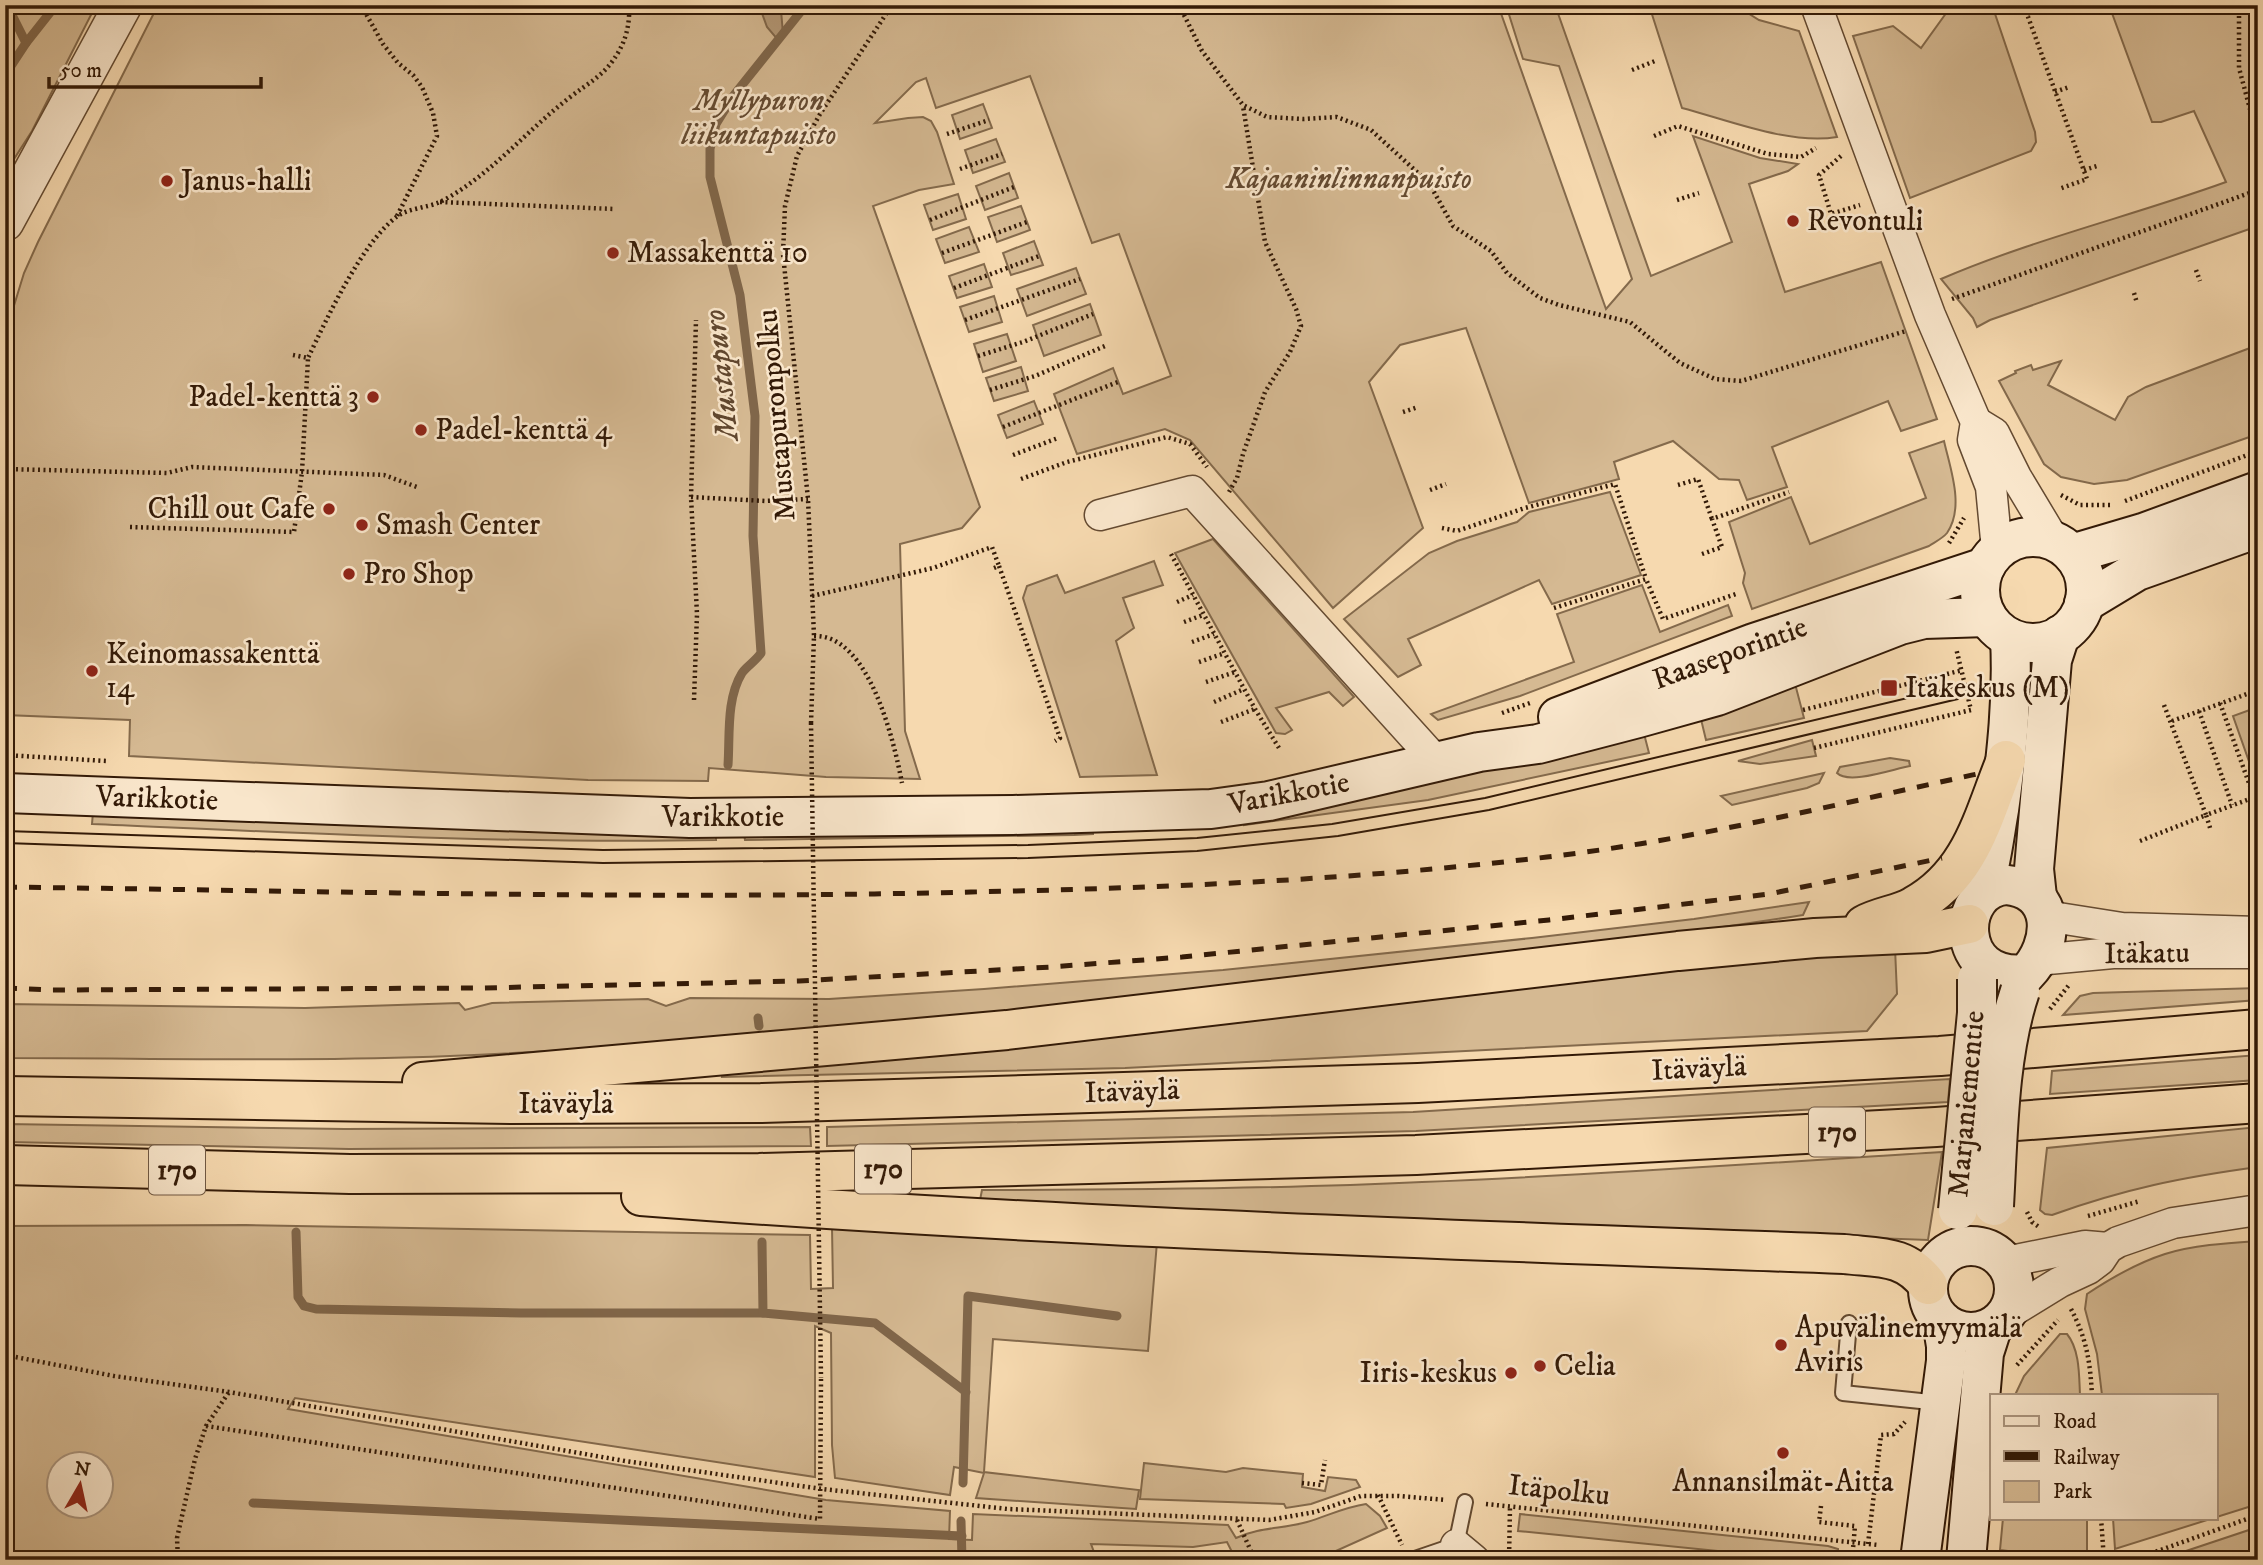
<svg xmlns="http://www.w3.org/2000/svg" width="2263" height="1565" viewBox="0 0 2263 1565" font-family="'IM FELL DW Pica',serif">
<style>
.green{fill:#d5b992;stroke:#846a4c;stroke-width:2;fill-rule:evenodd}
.water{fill:#b49876;stroke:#80664a;stroke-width:2}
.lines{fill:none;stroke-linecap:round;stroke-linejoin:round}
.stream{stroke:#80664a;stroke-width:9}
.service-casing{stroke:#644a31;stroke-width:18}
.minor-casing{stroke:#644a31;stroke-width:33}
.tertiary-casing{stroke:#644a31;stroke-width:40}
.secondary-casing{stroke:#331a07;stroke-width:42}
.trunk-casing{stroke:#331a07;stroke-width:42}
.path{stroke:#331a07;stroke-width:4.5;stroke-dasharray:2 3.5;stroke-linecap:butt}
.service{stroke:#f9e6cb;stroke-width:14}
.minor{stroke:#f9e6cb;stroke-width:30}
.tertiary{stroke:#f9e6cb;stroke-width:37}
.secondary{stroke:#f9e6cb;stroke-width:38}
.trunk{stroke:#f6d9af;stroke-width:38}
.tram{stroke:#331a07;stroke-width:2}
.rail{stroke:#331a07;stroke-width:5;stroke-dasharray:12 12;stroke-linecap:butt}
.secondary-bridge-casing{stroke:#331a07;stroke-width:42;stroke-linecap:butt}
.path-bridge{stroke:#331a07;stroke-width:4.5;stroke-dasharray:2 3.5;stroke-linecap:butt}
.secondary-bridge{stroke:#f9e6cb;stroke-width:38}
.poi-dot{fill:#8f2418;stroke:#f9e6cb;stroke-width:2.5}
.labels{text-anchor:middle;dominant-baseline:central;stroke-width:5;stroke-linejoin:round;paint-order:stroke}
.shield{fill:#f9e6cb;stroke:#6e5742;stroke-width:2}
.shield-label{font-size:28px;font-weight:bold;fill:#331a07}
.park-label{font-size:30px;font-style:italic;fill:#644a31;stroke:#f9e6cb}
.poi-label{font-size:30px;fill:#331a07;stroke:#f9e6cb;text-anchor:start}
.street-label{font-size:30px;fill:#331a07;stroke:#f9e6cb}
.water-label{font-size:32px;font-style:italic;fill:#60462e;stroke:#f9e6cb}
</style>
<rect width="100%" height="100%" fill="#f6d9af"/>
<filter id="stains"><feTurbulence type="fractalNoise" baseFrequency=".00286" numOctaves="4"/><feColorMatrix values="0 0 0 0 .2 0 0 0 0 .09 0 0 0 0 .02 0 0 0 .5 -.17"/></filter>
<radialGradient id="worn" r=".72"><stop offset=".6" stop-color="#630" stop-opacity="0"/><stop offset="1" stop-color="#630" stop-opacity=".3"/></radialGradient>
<!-- green -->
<g class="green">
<polygon points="23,5 96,5 32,131 5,173 5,28"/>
<polygon points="158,5 1498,5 1606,309 1632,279 1559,66 1523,59 1506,5 1555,5 1651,276 1732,242 1693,136 1760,158 1798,164 1788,171 1749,184 1785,292 1881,262 1937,419 1901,431 1888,401 1772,447 1787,487 1747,500 1739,480 1719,479 1673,441 1614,462 1619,479 1529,503 1466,328 1400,345 1369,382 1423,528 1333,608 1190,440 1165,429 1077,454 1054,394 1113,368 1123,394 1171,376 1119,234 1092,243 1030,76 936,108 926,78 916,82 875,123 908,118 923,117 931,121 937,132 954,184 919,190 873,206 980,507 962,528 900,544 905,731 920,779 826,777 709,768 708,781 588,780 129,756 130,720 5,715 5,335 24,273 38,242"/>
<path d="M1649,5H1706L1709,12L1727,5H1735L1759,20L1799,31L1837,137C1789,145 1728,120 1682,108Z"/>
<polygon points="1952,5 1992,5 2035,132 2036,142 2031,151 1910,198 1853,36 1893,26 1921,48"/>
<path d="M2109,5H2258V226L1990,320L1977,327L1973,318L1941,279C2034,239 2132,216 2226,182L2194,111L2161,122H2152Z"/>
<polygon points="983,104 992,128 960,139 952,115"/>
<polygon points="996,139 1005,162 973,173 965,150"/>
<polygon points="1009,173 1018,198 985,210 976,186"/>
<polygon points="958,194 966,219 933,230 924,205"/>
<polygon points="1021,206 1030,230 997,242 988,217"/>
<polygon points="969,227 979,252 945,263 936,239"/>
<polygon points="1034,241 1043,265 1011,275 1003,253"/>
<polygon points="984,264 992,287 957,298 949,276"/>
<polygon points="1076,268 1086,294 1027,316 1017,289"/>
<polygon points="994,296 1002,322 969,332 960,307"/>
<polygon points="1090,304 1101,335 1044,356 1033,325"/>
<polygon points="1007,334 1016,361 983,372 974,344"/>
<polygon points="2258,345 2258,434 2127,480 2094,484 2061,477 2044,464 1999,381 2016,373 2015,371 2031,365 2033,370 2061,361 2048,385 2115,420 2128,397 2146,387"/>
<polygon points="1021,367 1028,391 994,401 986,378"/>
<polygon points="1034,401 1043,424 1007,438 998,415"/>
<path d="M1944,441C1950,468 1965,507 1947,533C1943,538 1935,542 1929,546L1752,609L1743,583L1745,573L1729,522L1791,497L1810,544L1926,498L1909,453Z"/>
<polygon points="1610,492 1641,575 1552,604 1539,580 1408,639 1421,665 1398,677 1344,619 1429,553 1457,541 1517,522 1529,512"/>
<polygon points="1213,539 1354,697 1343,706 1329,692 1276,708 1292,730 1285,734 1276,733 1175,553"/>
<polygon points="1154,561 1163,585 1123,598 1134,628 1116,641 1157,775 1080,777 1023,598 1027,586 1057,575 1065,593"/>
<polygon points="1642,585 1660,632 1728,605 1732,616 1520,696 1438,720 1431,714 1574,662 1557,614"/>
<polygon points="1793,676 1804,718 1706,740 1699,711"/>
<polygon points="2258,707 2258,787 2233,716"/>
<polygon points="1642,726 1649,753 1428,800 1244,825 1244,819"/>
<polygon points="1812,740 1816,756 1760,764 1738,761"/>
<path d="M1890,758L1909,761L1910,766C1893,769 1849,785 1837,773L1840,767Z"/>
<polygon points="1824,773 1819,783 1807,788 1732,805 1721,796"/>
<path d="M93,812L716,835V840C508,844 300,833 92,824Z"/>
<polygon points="1093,830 1093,834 1074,835 745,840 744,834"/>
<path d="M1809,902L1803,915C1651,939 1497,956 1344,975C1047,1012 749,1043 450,1056C302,1062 153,1058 5,1058V1004L305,1008L459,1003L465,1010L492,1003L648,999L666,1006L690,998L829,999L984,989L1223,970L1532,938L1694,919Z"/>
<polygon points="1895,948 1897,994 1867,1031 1125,1068 722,1077 724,1067"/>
<polygon points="2258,988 2258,1000 2063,1015 2080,996 2093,993"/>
<polygon points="2258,1055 2258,1080 2050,1094 2052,1071"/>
<polygon points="1950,1079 1948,1102 1416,1131 827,1146 827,1127 1413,1112"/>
<polygon points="5,1124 345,1129 810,1127 811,1146 349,1149 7,1142 5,1142"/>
<path d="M2258,1127V1167C2183,1177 2124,1189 2052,1215L2045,1214L2040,1210L2047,1148Z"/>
<path d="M1942,1152L1928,1240L979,1205L982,1190C1129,1190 1276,1189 1422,1182C1596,1175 1769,1163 1942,1152Z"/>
<path d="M246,1225L810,1235L811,1289L833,1288L832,1227L1157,1242L1148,1351L993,1339L984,1472L1139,1490L1136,1509L976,1498L984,1473L954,1467L950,1495L835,1478L832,1445L831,1333L815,1326V1477L295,1398L288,1409L826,1500L950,1511L949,1539L972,1540L973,1514L1228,1525L1236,1538C1260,1527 1282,1529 1307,1522C1327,1516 1345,1507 1366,1504L1380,1516L1387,1528L1316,1560H1236L1227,1542L1193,1547L1091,1544L1097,1560H5V1226ZM60,1464H102V1506H60Z"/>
<path d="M2258,1241V1504L2115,1549L2113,1518H2216V1395H2102L2097,1354L2085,1309L2087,1294C2111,1278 2137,1263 2165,1254C2194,1245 2228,1243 2258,1241Z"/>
<path d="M2060,1334H2067C2080,1350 2079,1376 2080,1395H2015L2024,1376Z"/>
<polygon points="1144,1463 1226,1472 1243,1468 1303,1474 1302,1487 1325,1491 1328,1477 1356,1480 1360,1487 1311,1504 1286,1508 1284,1504 1140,1499"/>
<polygon points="1520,1514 1828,1546 1838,1549 1838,1560 1807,1560 1518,1531"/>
<polygon points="2003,1518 2087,1518 2087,1553 2047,1556 2000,1550"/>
<polygon points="2258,1527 2258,1560 2159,1560"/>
</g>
<!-- water -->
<polygon class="water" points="759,5 783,5 781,10 783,34 778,40 767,27"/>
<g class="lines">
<!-- stream -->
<g class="stream">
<polyline points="7,5 26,43"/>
<polyline points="5,75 26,43 56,5"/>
<path d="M728,765C730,736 726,699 742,673C747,666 756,661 761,653L753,536L755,416L740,295L710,177V149L716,124L734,95L806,5"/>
<polyline points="758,1018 759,1026"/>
<polyline points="296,1232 298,1297 304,1306 316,1309 521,1313 763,1313"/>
<polyline points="762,1242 763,1313 875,1323 966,1392"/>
<polyline points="963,1483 968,1296 1117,1316"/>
<polyline points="253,1503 962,1536"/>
<polyline points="961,1521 962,1560"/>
</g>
<defs>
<g id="service">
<polyline points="1849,1323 1843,1393 1940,1403"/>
<polyline points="1412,1560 1456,1545 1465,1502"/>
</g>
<g id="minor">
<polyline points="1816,5 1930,315 1976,422 1973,440 1991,487 1997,550"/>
<polyline points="1976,422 1994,433 2016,477 2055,542"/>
<polyline points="1100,515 1192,491 1437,762"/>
<polyline points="2046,916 2122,928 2258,932"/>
<polyline points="2037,960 2113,953 2258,953"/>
<polyline points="2006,1262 2085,1246 2108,1248"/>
<polyline points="2008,1314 2060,1282 2088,1269 2100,1260 2108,1248 2118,1242 2173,1223 2258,1210"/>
<polyline points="1456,1545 1474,1560"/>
</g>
<polyline id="tertiary" points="5,222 123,5"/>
<g id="secondary">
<circle cx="2033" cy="590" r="53"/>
<polyline points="2072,554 2143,533 2258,491"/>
<polyline points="2084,603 2137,571 2258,528"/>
<polyline points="1558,717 1754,643 1985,567"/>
<polyline points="5,793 690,818 1013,815 1211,809 1269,801 1479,752 1538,744 1638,718 1717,696 1900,625 1924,619 1987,617"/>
<path d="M2007,885C2058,890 2055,945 2026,974C1952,982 1955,887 2007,885Z"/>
<path d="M1982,894C1991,867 1994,838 1999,810C2007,753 2013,696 2010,638"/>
<polyline points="2037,897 2034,869 2052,660 2060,635"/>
<circle cx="1971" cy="1289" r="43"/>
<polyline points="1920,1560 1946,1361 1946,1346 1942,1321"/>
<polyline points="1966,1560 1984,1353 1992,1328"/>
</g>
<g id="trunk">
<path d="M1864,925C1880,916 1899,915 1914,906C1972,874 1983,816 2006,760"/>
<polyline points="422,1082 1007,1030 1678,951 1815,938 1926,933 1969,924"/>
<polyline points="5,1096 511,1104 761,1103 1418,1083 1940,1056 2258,1029"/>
<polyline points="5,1165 350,1174 759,1173 1416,1155 1936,1127 2258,1103"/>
<path d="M641,1196C1041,1227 1443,1239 1844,1254C1879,1258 1905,1254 1928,1285"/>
</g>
</defs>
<!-- service casing -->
<use href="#service" class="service-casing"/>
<!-- minor casing -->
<use href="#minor" class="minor-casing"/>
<!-- tertiary casing -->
<use href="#tertiary" class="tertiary-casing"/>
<!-- secondary casing -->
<use href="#secondary" class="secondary-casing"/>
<!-- trunk casing -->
<use href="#trunk" class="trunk-casing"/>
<!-- path -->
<g class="path">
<polyline points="361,5 383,44 398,63 413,75 422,87 433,113 437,136 397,216"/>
<polyline points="1179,5 1202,51 1243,105 1267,117 1303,119 1337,117 1371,130 1429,183 1453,226 1491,251 1507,273 1540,298 1559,305 1630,322 1680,363 1715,379 1741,381 1906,331"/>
<polyline points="2239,5 2239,68 2258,139"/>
<polyline points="1873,7 1877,5"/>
<polyline points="2040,9 2027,14 2087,179 2059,189"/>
<polyline points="1632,70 1655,61"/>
<polyline points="2055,92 2069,87"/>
<polyline points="947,134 989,120"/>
<polyline points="1654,136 1678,126 1768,154 1801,157 1816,148"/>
<polyline points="1841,156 1819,175 1831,214 1860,205"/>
<polyline points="960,169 1002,154"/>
<polyline points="2084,170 2097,166"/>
<polyline points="1677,200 1699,193"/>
<polyline points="440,202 615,209"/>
<polyline points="930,220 1014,187"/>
<polyline points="942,253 1027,222"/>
<polyline points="2196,270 2200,281"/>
<polyline points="954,288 1039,256"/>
<polyline points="2134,293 2137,303"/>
<polyline points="1952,299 2258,190"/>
<polyline points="965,320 1080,279"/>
<path d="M293,355L308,358C327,318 361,245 395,218C407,208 427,208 440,202C489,177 526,131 569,98C589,82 605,76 619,51C627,37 630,21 629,5"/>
<polyline points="978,356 1023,342 1093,314"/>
<polyline points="990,390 1035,376 1105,346"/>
<polyline points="1403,412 1418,407"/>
<polyline points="1003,427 1118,382"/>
<polyline points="1013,455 1058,438"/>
<polyline points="5,469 167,473 192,467 384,475 417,487"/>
<polyline points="1021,479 1067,462 1167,437 1190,444 1207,467"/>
<polyline points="1678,485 1698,479 1712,519"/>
<polyline points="1430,490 1446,484"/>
<polyline points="1229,492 1237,478 1243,454 1265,392 1290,352 1301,326 1296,309 1265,242 1243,106"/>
<polyline points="2061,495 2080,505 2113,505"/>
<polyline points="691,497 765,501 808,499"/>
<polyline points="2125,501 2258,451"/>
<polyline points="130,527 294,532 302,472 308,358"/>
<polyline points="1442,528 1457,531 1525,508 1615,484 1646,579"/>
<polyline points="1949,543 1964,518"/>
<polyline points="1171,554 1255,709 1279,748"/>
<polyline points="1702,554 1722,547 1712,519 1789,492"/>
<polyline points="994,568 999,566 1060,738 1055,741"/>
<polyline points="812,596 933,568 992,547 999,566"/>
<polyline points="1177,602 1193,595"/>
<polyline points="1554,608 1646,579 1663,619 1736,594"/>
<polyline points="1184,622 1203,615"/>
<path d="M814,636C869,634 894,741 902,783"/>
<polyline points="1192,642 1214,634"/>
<polyline points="1199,662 1225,653"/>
<polyline points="1206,682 1235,672"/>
<polyline points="694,700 697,614 691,497 696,320"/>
<polyline points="1214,702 1244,689"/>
<polyline points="2220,703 2254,797"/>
<polyline points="2164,705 2206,815 2258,796"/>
<polyline points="1803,710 1963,670"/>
<polyline points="2199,711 2232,805"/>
<polyline points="1502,713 1530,703"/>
<polyline points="2172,721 2258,690"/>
<polyline points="1221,722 1255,709"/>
<polyline points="811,723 814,636 808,499 783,254 785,206 797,156 820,114 892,5"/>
<polyline points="1814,748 1971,710 1956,648"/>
<polyline points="5,755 106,761"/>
<polyline points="2140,841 2206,815 2211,831"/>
<polyline points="2027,1212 2032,1222 2039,1227"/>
<polyline points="2088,1216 2140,1201"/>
<path d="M2071,1309C2087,1340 2090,1361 2092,1395"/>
<polyline points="5,1355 114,1376 229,1392 625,1461 822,1489 1008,1509 1269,1520 1315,1512 1361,1496 1399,1496 1446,1500"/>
<polyline points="2017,1365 2058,1320"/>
<polyline points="206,1426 820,1519 821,1378"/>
<polyline points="1302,1483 1321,1485 1325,1460"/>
<polyline points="1378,1495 1402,1545"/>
<polyline points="1486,1504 1878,1545"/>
<polyline points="1821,1506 1819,1522 1855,1526 1852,1560"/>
<polyline points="2101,1518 2104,1560"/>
<polyline points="1237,1520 1255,1560"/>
<polyline points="1868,1544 1881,1435 1894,1434 1905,1422"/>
<polyline points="178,1560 177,1538 195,1459 206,1426 229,1392"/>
<polyline points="1509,1560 1510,1507"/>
<polyline points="2124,1560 2155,1552 2258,1515"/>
</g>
<!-- service -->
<use href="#service" class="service"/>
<!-- minor -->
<use href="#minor" class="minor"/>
<!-- tertiary -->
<use href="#tertiary" class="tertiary"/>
<!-- secondary -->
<use href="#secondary" class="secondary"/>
<!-- trunk -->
<use href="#trunk" class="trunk"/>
<!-- tram -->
<g class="tram">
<polyline points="5,831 603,850 1028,845 1197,838 1332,824 1485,798 1954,687"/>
<polyline points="5,843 603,863 1028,858 1197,851 1338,836 1489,810 1958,699"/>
</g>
<!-- rail -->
<g class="rail">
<path d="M5,887C327,891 649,900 971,892C1163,888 1355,880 1547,857C1692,840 1834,805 1977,774"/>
<polyline points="5,988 52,990 481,988 799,981 1051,967 1182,957 1549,920 1769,894 1942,858"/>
</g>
<defs>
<g id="secondary-bridge">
<path d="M1994,1206C1998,1138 1998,1056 2020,991"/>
<polyline points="1958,1210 1977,1013 1977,979"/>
</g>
</defs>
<!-- secondary-bridge casing -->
<use href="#secondary-bridge" class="secondary-bridge-casing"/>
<!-- path-bridge -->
<g class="path-bridge">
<polyline points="811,723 821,1378"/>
<polyline points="2050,1009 2069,985"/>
</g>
<!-- secondary-bridge -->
<use href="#secondary-bridge" class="secondary-bridge"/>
</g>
<!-- markers -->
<g class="poi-dot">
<circle cx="167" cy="181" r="7"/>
<circle cx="1793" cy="221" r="7"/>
<circle cx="613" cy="253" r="7"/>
<circle cx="373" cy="397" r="7"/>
<circle cx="421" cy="430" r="7"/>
<circle cx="329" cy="509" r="7"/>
<circle cx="362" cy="525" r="7"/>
<circle cx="349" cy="574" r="7"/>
<circle cx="92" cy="671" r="7"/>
<rect x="1880" y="679" width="18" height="18" rx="3.5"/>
<circle cx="1781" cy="1345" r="7"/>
<circle cx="1540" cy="1366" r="7"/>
<circle cx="1511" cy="1373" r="7"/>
<circle cx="1783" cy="1453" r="7"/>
</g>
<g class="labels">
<!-- shield labels -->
<g class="shield">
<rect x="1809" y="1107.5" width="56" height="49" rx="5"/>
<rect x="855" y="1144.5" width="56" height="49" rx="5"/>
<rect x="149" y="1145.5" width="56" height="49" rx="5"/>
</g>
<g class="shield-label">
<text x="1837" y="1132">170</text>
<text x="883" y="1169">170</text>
<text x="177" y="1170">170</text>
</g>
<!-- park labels -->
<g class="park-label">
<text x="759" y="101">Myllypuron<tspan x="759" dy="34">liikuntapuisto</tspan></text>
<text x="1349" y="179">Kajaaninlinnanpuisto</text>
</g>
<!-- poi labels -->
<g class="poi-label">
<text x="181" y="181">Janus-halli</text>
<text x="1807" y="221">Revontuli</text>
<text x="627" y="253">Massakenttä 10</text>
<text x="359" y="397" text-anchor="end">Padel-kenttä 3</text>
<text x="435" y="430">Padel-kenttä 4</text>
<text x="315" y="509" text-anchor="end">Chill out Cafe</text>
<text x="376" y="525">Smash Center</text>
<text x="363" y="574">Pro Shop</text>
<text x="106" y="654">Keinomassakenttä<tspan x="106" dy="34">14</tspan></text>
<text x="1905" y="688">Itäkeskus (M)</text>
<text x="1795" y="1328">Apuvälinemyymälä<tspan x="1795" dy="34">Aviris</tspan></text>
<text x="1554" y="1366">Celia</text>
<text x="1497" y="1373" text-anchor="end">Iiris-keskus</text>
<text x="1783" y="1482" text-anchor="middle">Annansilmät-Aitta</text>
</g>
<!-- street labels -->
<g class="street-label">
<text transform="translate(777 415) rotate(-95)">Mustapuronpolku</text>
<text transform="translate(1730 654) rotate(-20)">Raaseporintie</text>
<text transform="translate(1289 794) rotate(-11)">Varikkotie</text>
<text transform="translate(157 799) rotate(2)">Varikkotie</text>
<text x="723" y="817">Varikkotie</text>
<text transform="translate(2147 954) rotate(-1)">Itäkatu</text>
<text transform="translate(1699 1069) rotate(-3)">Itäväylä</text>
<text transform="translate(1132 1092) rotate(-2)">Itäväylä</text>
<text x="566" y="1104">Itäväylä</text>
<text transform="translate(1967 1104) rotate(-85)">Marjaniementie</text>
<text transform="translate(1559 1491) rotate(6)">Itäpolku</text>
</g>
<!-- water labels -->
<g class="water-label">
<text transform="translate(722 375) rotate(-96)">Mustapuro</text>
</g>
</g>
<!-- margin -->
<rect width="2263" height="1565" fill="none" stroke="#f6d9af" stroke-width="28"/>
<rect x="7" y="7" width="2249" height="1551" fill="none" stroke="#331a07" stroke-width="3.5"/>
<rect x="14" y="14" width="2235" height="1537" fill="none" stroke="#331a07" stroke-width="2"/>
<!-- legend -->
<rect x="1990" y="1394" width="228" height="126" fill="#f9e6cb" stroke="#aa947d" stroke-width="2"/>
<rect x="2004" y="1416" width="35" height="10" fill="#f9e6cb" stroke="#aa947d" stroke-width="2"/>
<text x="2053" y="1428" font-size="21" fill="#331a07">Road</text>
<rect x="2004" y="1451" width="35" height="10" fill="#331a07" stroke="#aa947d" stroke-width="2"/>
<text x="2053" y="1464" font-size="21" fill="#331a07">Railway</text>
<rect x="2004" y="1481" width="35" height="21" fill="#d5b992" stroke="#aa947d" stroke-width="2"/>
<text x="2053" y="1498" font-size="21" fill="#331a07">Park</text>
<!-- north arrow -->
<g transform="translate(80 1485) rotate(9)"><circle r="33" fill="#f9e6cb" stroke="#aa947d" stroke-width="2"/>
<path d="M0-5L12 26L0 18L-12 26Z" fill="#8f2418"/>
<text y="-10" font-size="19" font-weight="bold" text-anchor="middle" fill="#331a07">N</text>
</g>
<!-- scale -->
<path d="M49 77v10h212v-10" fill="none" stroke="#331a07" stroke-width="3.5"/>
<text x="60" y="77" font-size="21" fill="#331a07" stroke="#f9e6cb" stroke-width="5" paint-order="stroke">50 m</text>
<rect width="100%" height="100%" filter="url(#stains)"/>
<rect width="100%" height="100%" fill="url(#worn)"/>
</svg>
